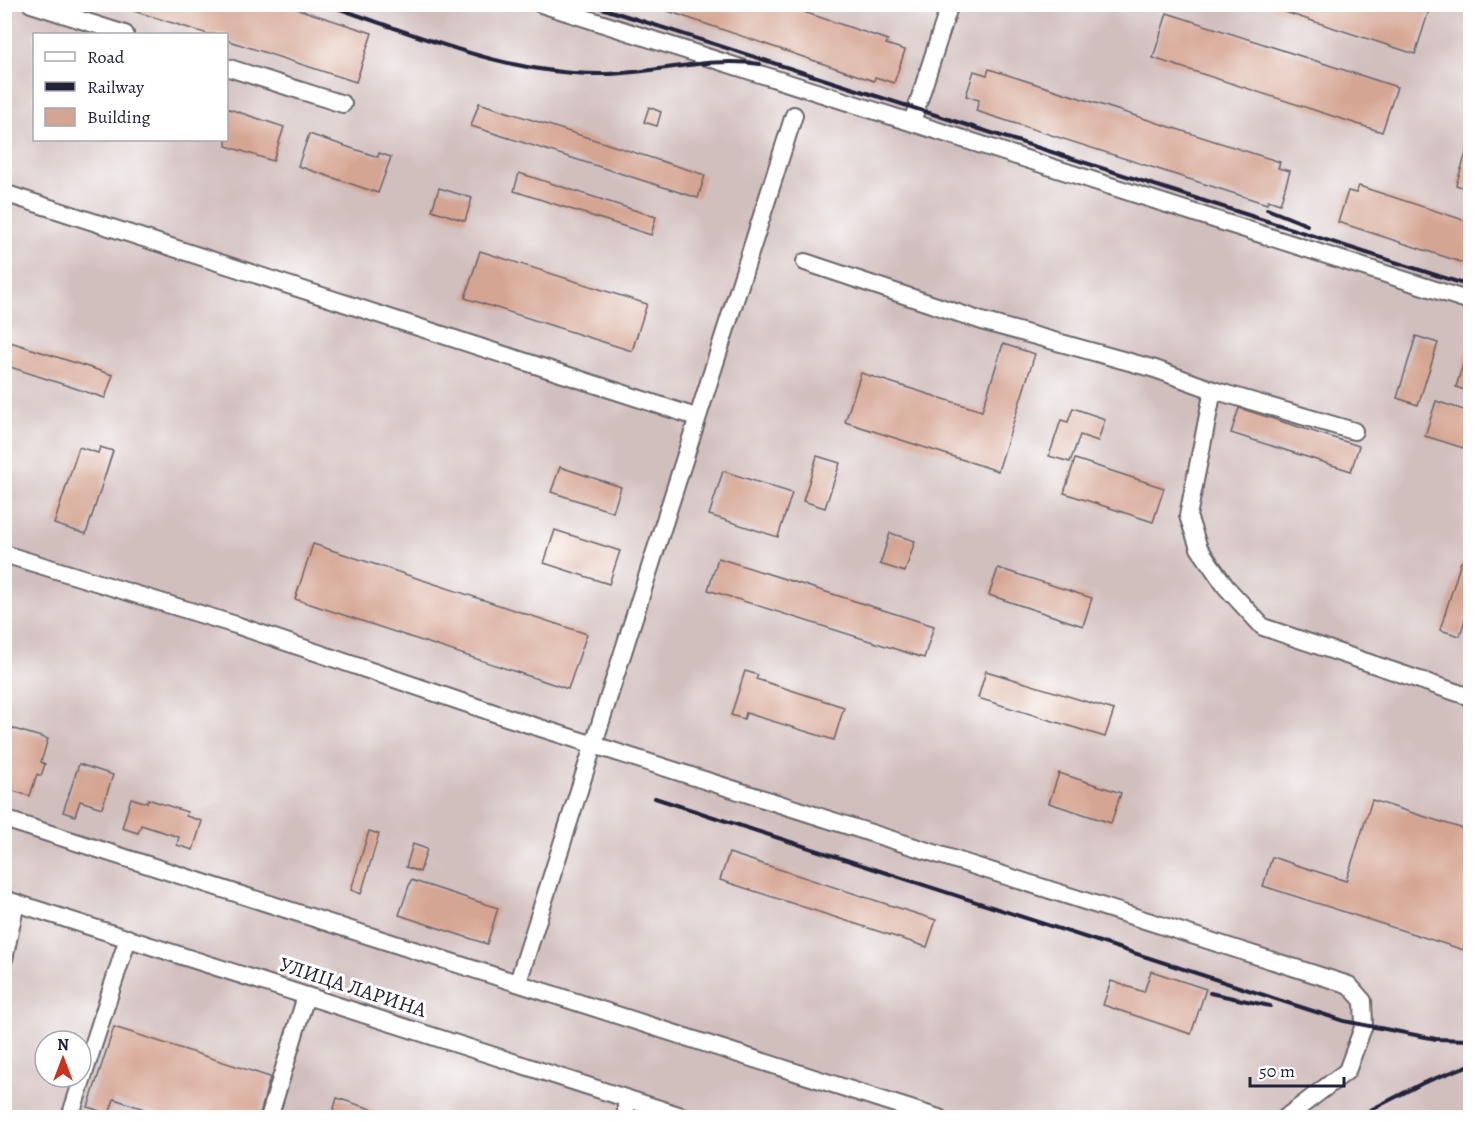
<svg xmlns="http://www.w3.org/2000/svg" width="1475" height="1122" viewBox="0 0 1475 1122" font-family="Alegreya,serif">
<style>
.industrial{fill:#d1bfbe;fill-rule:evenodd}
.building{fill:#d5a593}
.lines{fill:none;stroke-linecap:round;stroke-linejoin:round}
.minor-casing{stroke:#69656a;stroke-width:20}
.minor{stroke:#fff;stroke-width:16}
.rail{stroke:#22223b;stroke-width:4}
.labels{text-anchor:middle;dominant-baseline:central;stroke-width:6;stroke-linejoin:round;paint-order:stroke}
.street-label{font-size:21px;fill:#22223b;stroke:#fff}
</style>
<rect width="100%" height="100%" fill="#fff"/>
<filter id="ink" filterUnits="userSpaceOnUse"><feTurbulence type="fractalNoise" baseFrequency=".0167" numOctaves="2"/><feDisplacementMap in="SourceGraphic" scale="12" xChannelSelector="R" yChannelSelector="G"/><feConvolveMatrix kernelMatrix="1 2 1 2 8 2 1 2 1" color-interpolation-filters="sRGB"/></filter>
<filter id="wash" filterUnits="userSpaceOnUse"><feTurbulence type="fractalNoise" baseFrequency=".008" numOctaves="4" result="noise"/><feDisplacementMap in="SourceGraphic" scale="24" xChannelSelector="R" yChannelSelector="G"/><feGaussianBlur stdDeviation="1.35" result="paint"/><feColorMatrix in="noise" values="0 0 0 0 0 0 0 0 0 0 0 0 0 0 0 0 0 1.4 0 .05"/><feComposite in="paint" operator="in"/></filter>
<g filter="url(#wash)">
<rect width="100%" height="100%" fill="#eee1c2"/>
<!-- industrial -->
<path class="industrial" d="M5,5H1470V1117L5,1118ZM34,34H226V140H34ZM45,1041H81V1077H45Z"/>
<g id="blocks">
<!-- building -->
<g class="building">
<polygon points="122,4 282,4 372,33 356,82 226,40 226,34 208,34 121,7"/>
<polygon points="647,4 780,4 888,40 886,44 905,50 894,83 875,77 874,81"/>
<polygon points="1269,4 1431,4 1415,54 1269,7"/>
<polygon points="1167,13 1397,87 1382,132 1153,58"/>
<polygon points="989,69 1280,162 1278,168 1290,171 1280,204 1268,200 1267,204 976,111 979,100 966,96 974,71 987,75"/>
<polygon points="479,103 705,175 698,198 471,126"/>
<polygon points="649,107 661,112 657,126 644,122"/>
<polygon points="226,108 284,127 273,161 226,146"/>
<polygon points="309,134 378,157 379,153 391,157 378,193 298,166"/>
<polygon points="1468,147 1470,148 1470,190 1456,185"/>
<polygon points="519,173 656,217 651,235 514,191"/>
<polygon points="1359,186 1470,222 1470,265 1338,222 1348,191 1356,193"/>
<polygon points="439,188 472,198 465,221 432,210"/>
<polygon points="480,251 647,304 632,351 465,298"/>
<polygon points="1416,336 1438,343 1418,405 1397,398"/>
<polygon points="4,340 113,375 105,398 4,365"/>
<polygon points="1003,344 1035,354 998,471 845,422 861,373 982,411"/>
<polygon points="1468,348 1470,349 1470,392 1456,387"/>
<polygon points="1436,401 1470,412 1470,450 1425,436"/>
<polygon points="1073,408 1105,419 1098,441 1080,435 1070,462 1049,456 1061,420 1068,422"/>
<polygon points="1239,408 1359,446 1351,471 1231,433"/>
<polygon points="79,447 98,453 100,447 113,451 86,534 54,524"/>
<polygon points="817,456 840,463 825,508 803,501"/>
<polygon points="1075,459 1164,488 1153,522 1064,493"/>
<polygon points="560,467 621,487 613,512 551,492"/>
<polygon points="723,471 792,493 778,537 709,515"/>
<polygon points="555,530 620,551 609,584 544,563"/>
<polygon points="890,533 915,541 905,572 880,564"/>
<polygon points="313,544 587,634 568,689 295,599"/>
<polygon points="718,558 934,626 924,658 708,590"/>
<polygon points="1461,562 1470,564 1470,602 1460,636 1440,630"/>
<polygon points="998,568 1092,598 1083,626 989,595"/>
<polygon points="745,671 758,675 756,679 844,707 834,740 746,713 744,719 731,715"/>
<polygon points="986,671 1114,710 1105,737 978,698"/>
<polygon points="4,726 48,739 41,762 45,764 41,776 37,774 30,796 4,788"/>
<polygon points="79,764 113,775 102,808 80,801 75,816 63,812"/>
<polygon points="1059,773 1121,793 1111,823 1049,803"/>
<polygon points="131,798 147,803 148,799 187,812 186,816 202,821 193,850 177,845 179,837 141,825 138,833 122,828"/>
<polygon points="1372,800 1470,831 1470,952 1263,886 1272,857 1346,881"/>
<polygon points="369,831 379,834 361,894 351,890"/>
<polygon points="413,844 427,849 420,872 406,867"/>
<polygon points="729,853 936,920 927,947 720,880"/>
<polygon points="411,880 498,908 487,944 399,915"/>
<polygon points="1151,971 1206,989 1191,1034 1103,1005 1111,981 1144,992"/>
<polygon points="114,1027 270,1077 259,1118 171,1118 114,1099 109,1114 88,1107"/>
<polygon points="337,1098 390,1115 390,1118 331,1118"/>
</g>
</g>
</g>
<g filter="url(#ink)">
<use href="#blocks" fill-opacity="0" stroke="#69656a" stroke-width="1.5"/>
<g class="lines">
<defs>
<g id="minor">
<polyline points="31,4 125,34"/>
<polyline points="541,4 1470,301"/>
<polyline points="226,67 343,104"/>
<polyline points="912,122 950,4"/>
<polyline points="4,193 696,417"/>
<polyline points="805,262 985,322 1155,369 1213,390 1354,431"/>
<polyline points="1213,390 1188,516 1199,548 1226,587 1263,627 1470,697"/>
<polyline points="4,554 236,625 509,718 1349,985 1363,1001 1364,1025 1347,1071 1285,1118"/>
<polyline points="4,819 939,1118"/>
<polyline points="4,899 688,1118"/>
<polyline points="4,959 16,903"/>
<polyline points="518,982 794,115"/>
<polyline points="70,1117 128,938"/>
<polyline points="269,1118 306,996"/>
<polyline points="626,1118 626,1098"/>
</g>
</defs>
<!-- minor casing -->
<use href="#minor" class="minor-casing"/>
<!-- minor -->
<use href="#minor" class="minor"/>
<!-- rail -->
<g class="rail">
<path d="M325,4C416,34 508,76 606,74C657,73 710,56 760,64"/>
<polyline points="589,4 1470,286"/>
<polyline points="1267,209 1307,225"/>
<polyline points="655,798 1344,1021 1436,1039 1470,1040"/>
<polyline points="1210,993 1270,1006"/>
<polyline points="1355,1118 1423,1083 1470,1065"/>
</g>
</g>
</g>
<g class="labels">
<!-- street labels -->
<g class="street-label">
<text transform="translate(353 987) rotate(18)">УЛИЦА ЛАРИНА</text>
</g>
</g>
<!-- margin -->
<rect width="1475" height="1122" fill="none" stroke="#fff" stroke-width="24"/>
<!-- legend -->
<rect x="33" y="33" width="195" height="108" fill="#ffffff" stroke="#a7a7b1" stroke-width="1.5"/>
<rect x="45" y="52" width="30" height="9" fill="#ffffff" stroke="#a7a7b1" stroke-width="1.5"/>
<text x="87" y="63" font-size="18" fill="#22223b">Road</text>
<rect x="45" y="82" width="30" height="9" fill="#22223b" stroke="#a7a7b1" stroke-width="1.5"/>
<text x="87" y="93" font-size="18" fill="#22223b">Railway</text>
<rect x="45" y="108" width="30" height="18" fill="#d5a593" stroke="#a7a7b1" stroke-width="1.5"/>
<text x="87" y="123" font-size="18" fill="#22223b">Building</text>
<!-- north arrow -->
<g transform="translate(63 1059)"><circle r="28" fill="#ffffff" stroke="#a7a7b1" stroke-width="1.5"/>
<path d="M0-4.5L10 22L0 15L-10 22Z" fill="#c8321e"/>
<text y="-9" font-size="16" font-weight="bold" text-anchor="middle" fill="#22223b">N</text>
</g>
<!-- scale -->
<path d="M1250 1077v9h94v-9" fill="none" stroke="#22223b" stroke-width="3"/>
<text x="1259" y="1077" font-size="18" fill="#22223b" stroke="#ffffff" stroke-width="4.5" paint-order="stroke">50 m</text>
</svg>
